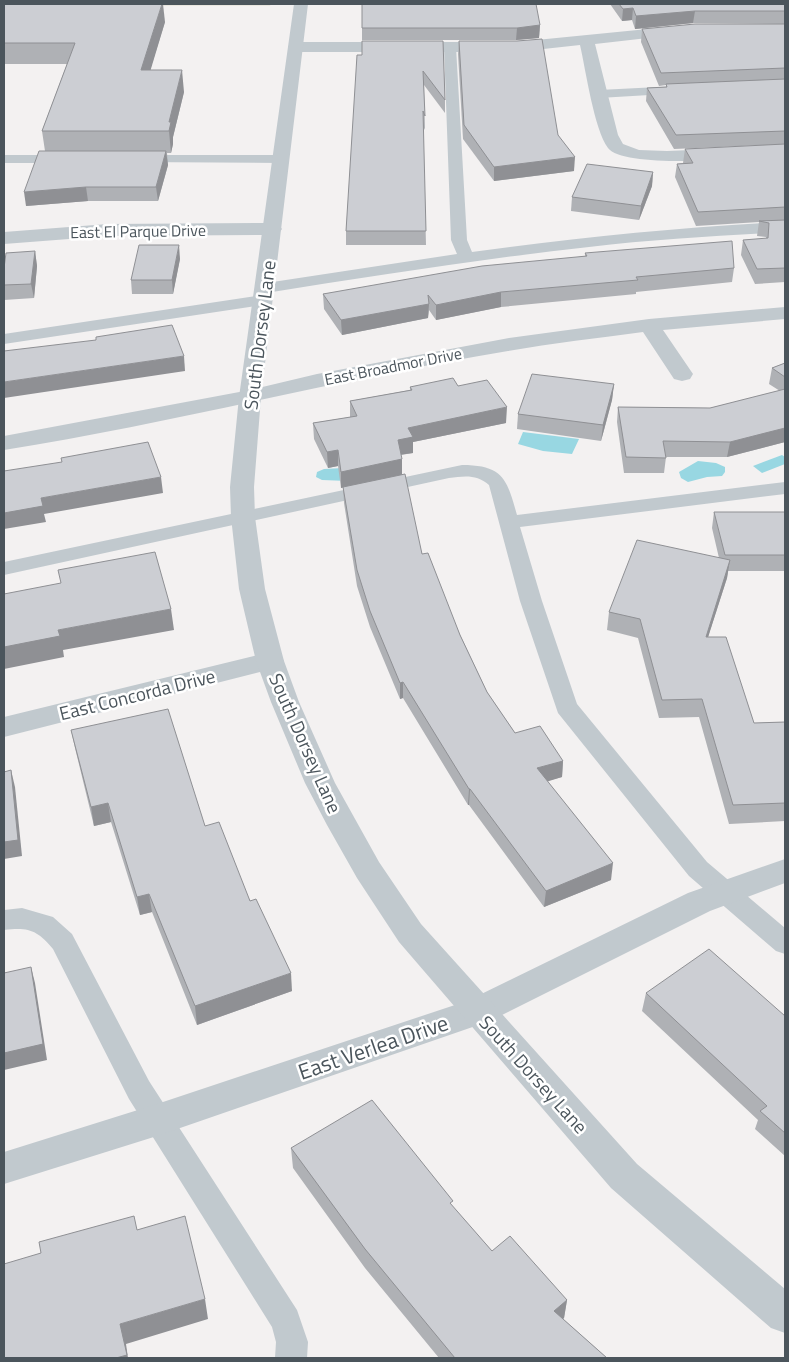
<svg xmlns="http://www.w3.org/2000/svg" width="789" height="1362" viewBox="0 0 789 1362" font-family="'Titillium Web',sans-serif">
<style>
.commercial{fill:#e9e6df}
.water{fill:#98d7e2}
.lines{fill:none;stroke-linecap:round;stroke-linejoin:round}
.service{fill:#c1c9ce;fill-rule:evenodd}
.minor{fill:#c1c9ce;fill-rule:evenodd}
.tertiary{fill:#c1c9ce;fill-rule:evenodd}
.wall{fill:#afb1b5}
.shaded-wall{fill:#8f9094}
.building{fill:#ccced3;stroke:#8f9094}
.labels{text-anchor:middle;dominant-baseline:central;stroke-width:5;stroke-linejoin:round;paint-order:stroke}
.far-street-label{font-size:16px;fill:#4b555c;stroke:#fff}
.street-label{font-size:19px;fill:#4b555c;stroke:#fff}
.near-street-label{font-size:22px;fill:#4b555c;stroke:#fff}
</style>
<rect width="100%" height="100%" fill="#f3f1f1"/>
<!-- commercial -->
<polygon class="commercial" points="4,4 271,4 270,6 4,6"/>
<!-- water -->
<g class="water">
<polygon points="523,432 579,439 572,454 543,451 518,444"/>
<polygon points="782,455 785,457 785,464 762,473 753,466"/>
<polygon points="698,461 716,463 725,467 725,472 722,476 707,477 688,482 681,478 679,472"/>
<polygon points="343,468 348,481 322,480 316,477 317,472 324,469"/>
</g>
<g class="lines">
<!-- service -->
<g class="service">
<path d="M450,43L456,47L467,240L472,252C576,238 680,227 785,222V232C720,236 654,239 589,247C481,259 373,276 266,293L260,292L258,288L260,284L266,283L457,254L451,240L444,47Z"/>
<polygon points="678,86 683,87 685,90 683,93 599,98 592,94 599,90"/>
<polygon points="4,155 65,155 70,156 72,159 70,162 65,163 4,163"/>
<polygon points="137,155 281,155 286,156 288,159 286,162 281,163 132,162 130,159 132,156"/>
<polygon points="263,295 269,296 271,300 269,304 4,344 4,334"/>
<path d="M462,465C504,465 507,480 517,515L785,482V494L520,527L542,601L577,704L707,862L785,928V954L776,951L689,876L558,713L520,601L489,485C477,474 464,476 449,478L4,575V562Z"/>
<path d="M22,908L53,917L72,934L149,1081L297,1310L308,1342L307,1358H275L276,1342L272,1327L129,1099L53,949C37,930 29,927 4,930V910Z"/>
</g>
<!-- minor -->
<g class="minor">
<path d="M678,26L683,28L686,31L683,34L595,44L618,135L623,144L639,150L667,151L785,146V156C755,158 624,170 608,148C594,129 586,71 580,45L516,52H296L290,50L288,47L290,44L296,42H516Z"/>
<polygon points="272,223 279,225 282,229 279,233 272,235 108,236 4,244 4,232 108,224"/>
<path d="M785,307V319L663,330L693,374L690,379L682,381L674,379L643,332C598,338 553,343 508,351C339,379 173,423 4,450V436L250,390L317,374L509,338L649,319Z"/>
<polygon points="270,652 280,655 284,661 280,667 4,737 4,717"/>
<polygon points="785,859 785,883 710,911 490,1021 157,1136 4,1184 4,1152 157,1104 467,1001 688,893"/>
</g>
<!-- tertiary -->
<polygon class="tertiary" points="294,4 308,4 261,397 254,487 255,517 265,589 284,661 299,702 335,783 379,862 421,924 637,1164 785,1289 785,1333 771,1328 611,1188 399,942 357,878 327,825 305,783 271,702 256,661 239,589 231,517 230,487 239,397"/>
</g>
<!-- wall -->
<g class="wall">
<polygon points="4,4 165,22 150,70 184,92 173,137 173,144 171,153 167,153 168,165 158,201 88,201 26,206 45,151 42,131 67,64 4,64"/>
<polygon points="362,4 540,25 539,38 516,40 362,40"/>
<polygon points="610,4 785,4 785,24 693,23 635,29 632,20 622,21"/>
<polygon points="785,24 785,282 755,284 741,255 743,240 766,239 766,237 757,236 759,222 696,226 675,177 677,164 683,163 685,149 766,145 674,149 646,101 647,88 666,87 666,85 659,86 641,42 642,29"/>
<polygon points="443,41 445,100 445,113 424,85 425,130 423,126 426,245 346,245 346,231 362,55"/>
<polygon points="459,41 558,135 574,171 494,181 463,139 458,54"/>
<polygon points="653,172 652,186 639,220 571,211 572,197"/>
<polygon points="35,251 37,266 34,298 4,300 4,268"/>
<polygon points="585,253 734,268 732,282 636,292 636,294 501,307 436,320 429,310 428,318 342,335 324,309 323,294 585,256"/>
<polygon points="180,259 173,294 132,294 131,280"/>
<polygon points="785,363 785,442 727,457 666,457 664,473 624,473 617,422 618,407 710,408 780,391 769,384 772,368"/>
<polygon points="614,384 612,400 601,441 517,429 518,414"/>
<polygon points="458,386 506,423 413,442 413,453 401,455 402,474 422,554 487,692 515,733 563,761 562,777 547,781 611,880 544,907 469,805 468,805 403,698 400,699 370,627 357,586 344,503 343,487 341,488 338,466 328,468 314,439 313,423 350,417 350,401 410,390 410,387"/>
<polygon points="714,512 785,512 785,571 728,571 727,578 708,637 754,723 785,722 785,821 729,824 699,717 659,718 638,638 607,630 609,612 719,558 712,528"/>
<polygon points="71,730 205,826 250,901 292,991 197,1025 152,912 140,915 111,822 94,826 75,748"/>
<polygon points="646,993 785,1016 785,1156 755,1129 758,1120 642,1011"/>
<polygon points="291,1148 452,1207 492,1251 567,1300 564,1318 563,1319 607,1358 439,1358 365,1268 293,1168"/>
</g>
<!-- shaded-wall -->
<g class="shaded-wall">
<polygon points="162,4 163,4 165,22 144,92 141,70"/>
<polygon points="633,8 632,20 622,21 623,9"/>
<polygon points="695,11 693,23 635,29 636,16"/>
<polygon points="540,25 539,38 516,40 517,28"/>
<polygon points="182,70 184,92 173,137 173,144 171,153 169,131 169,122"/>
<polygon points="166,151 168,165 158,201 156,187"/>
<polygon points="575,157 574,171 494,181 494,167"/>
<polygon points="653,172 652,186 639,220 641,206"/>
<polygon points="86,187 88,201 26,206 24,192"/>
<polygon points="179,245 180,259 173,294 172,280"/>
<polygon points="35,251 37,266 34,298 31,284"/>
<polygon points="501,292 501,307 436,320 436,305"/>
<polygon points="429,304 428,318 342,335 341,320"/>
<polygon points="184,356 185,371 4,398 4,382"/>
<polygon points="614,384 612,400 601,441 603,425"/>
<polygon points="507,407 506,423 413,442 413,453 398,455 398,440 408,428"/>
<polygon points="785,428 785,442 727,457 730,442"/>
<polygon points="338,450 338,466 328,468 327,452"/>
<polygon points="402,459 402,475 341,488 341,472"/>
<polygon points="161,477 163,493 44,514 46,522 4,529 4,513 41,498"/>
<polygon points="730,560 727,578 702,656 706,637"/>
<polygon points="171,609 174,630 63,650 64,657 4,669 4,647 58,630"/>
<polygon points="403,682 403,698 400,699 400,683"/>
<polygon points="563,761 562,777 536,785 537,768"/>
<polygon points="11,770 15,787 22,856 4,859 4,842"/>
<polygon points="469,789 470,789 469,805 468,805"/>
<polygon points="108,803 111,822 94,826 91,807"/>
<polygon points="613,863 611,880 544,907 546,891"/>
<polygon points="149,894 152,912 140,915 137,897"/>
<polygon points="31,967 35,983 47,1060 4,1070 4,1053"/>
<polygon points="291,973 292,991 197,1025 195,1006"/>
<polygon points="205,1299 208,1319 126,1344 128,1358 116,1358 120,1324"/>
<polygon points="567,1300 564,1318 551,1329 554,1311"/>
</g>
<!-- building -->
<g class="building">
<polygon points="4,4 162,4 141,70 182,70 169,122 171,122 169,131 42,131 75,43 4,43"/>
<polygon points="362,4 536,4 540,25 517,28 362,28"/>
<polygon points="619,4 785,4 785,11 695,11 636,16 633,8 623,9"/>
<polygon points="695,24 785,24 785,68 661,73 642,29"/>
<polygon points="542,39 558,135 575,157 494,167 464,125 459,41 517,41"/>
<polygon points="362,41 443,41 445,100 423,71 425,116 423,111 426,231 346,231 357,55 362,55"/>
<polygon points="785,79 785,131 676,135 647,88 667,87 666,84"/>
<polygon points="785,144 785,207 698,212 677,164 693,163 685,149"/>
<polygon points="39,151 166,151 156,187 86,187 24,192"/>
<polygon points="587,164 653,172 641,206 572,197"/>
<polygon points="785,220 785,268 757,269 743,240 768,238 769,223 759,221"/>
<polygon points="732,241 734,268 636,277 638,280 501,292 436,305 428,295 429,304 341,320 323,294 482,266 587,256 585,253"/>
<polygon points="139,245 179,245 172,280 131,280"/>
<polygon points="35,251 31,284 4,285 4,268 6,253"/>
<polygon points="172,325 184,356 4,382 4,351 96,340 96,337"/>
<polygon points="785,363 785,377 772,368"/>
<polygon points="532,374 614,384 603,425 518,414"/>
<polygon points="453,378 458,386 487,380 507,407 408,428 413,437 398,440 402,459 341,472 338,450 327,452 313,423 357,416 350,401 412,390 410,387"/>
<polygon points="785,389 785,428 730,442 663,441 666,458 626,457 618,407 710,408"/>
<polygon points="148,442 161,477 41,498 43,506 4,513 4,471 62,462 61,458"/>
<polygon points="405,474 422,554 428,553 460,635 487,692 515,733 540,726 563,761 537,768 613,863 546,891 470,789 469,789 403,682 400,683 370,611 357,570 343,487"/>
<polygon points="714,512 785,512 785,555 725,555"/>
<polygon points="637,540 730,560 706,637 726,637 754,723 785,722 785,803 733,805 702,699 662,700 640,619 609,612"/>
<polygon points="155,552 171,609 58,630 60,636 4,647 4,594 61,583 58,570"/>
<polygon points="168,709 205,826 219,822 250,901 256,899 291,973 195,1006 149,894 137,897 108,803 91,807 71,730"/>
<polygon points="11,770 18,840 4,842 4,772"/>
<polygon points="709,949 785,1016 785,1133 760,1111 767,1106 646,993"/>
<polygon points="31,967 43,1044 4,1053 4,973"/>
<polygon points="372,1100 453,1201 450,1203 492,1251 510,1236 567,1300 554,1311 607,1358 455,1358 365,1249 291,1148"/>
<polygon points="134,1216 137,1230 185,1216 205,1299 120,1324 127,1355 116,1358 4,1358 4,1264 41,1253 39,1242"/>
</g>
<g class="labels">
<!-- far-street labels -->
<g class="far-street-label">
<text transform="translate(138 231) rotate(-1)">East El Parque Drive</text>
<text transform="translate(393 366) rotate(-11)">East Broadmor Drive</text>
</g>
<!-- street labels -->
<g class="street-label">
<text transform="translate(259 335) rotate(-83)">South Dorsey Lane</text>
<text transform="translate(137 694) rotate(-14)">East Concorda Drive</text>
<text transform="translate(306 743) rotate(66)">South Dorsey Lane</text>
<text transform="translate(534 1074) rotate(48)">South Dorsey Lane</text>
</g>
<!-- near-street labels -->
<g class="near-street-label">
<text transform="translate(373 1047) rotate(-19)">East Verlea Drive</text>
</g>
</g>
<!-- border -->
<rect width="789" height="1362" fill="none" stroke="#4b555c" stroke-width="10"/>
</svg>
